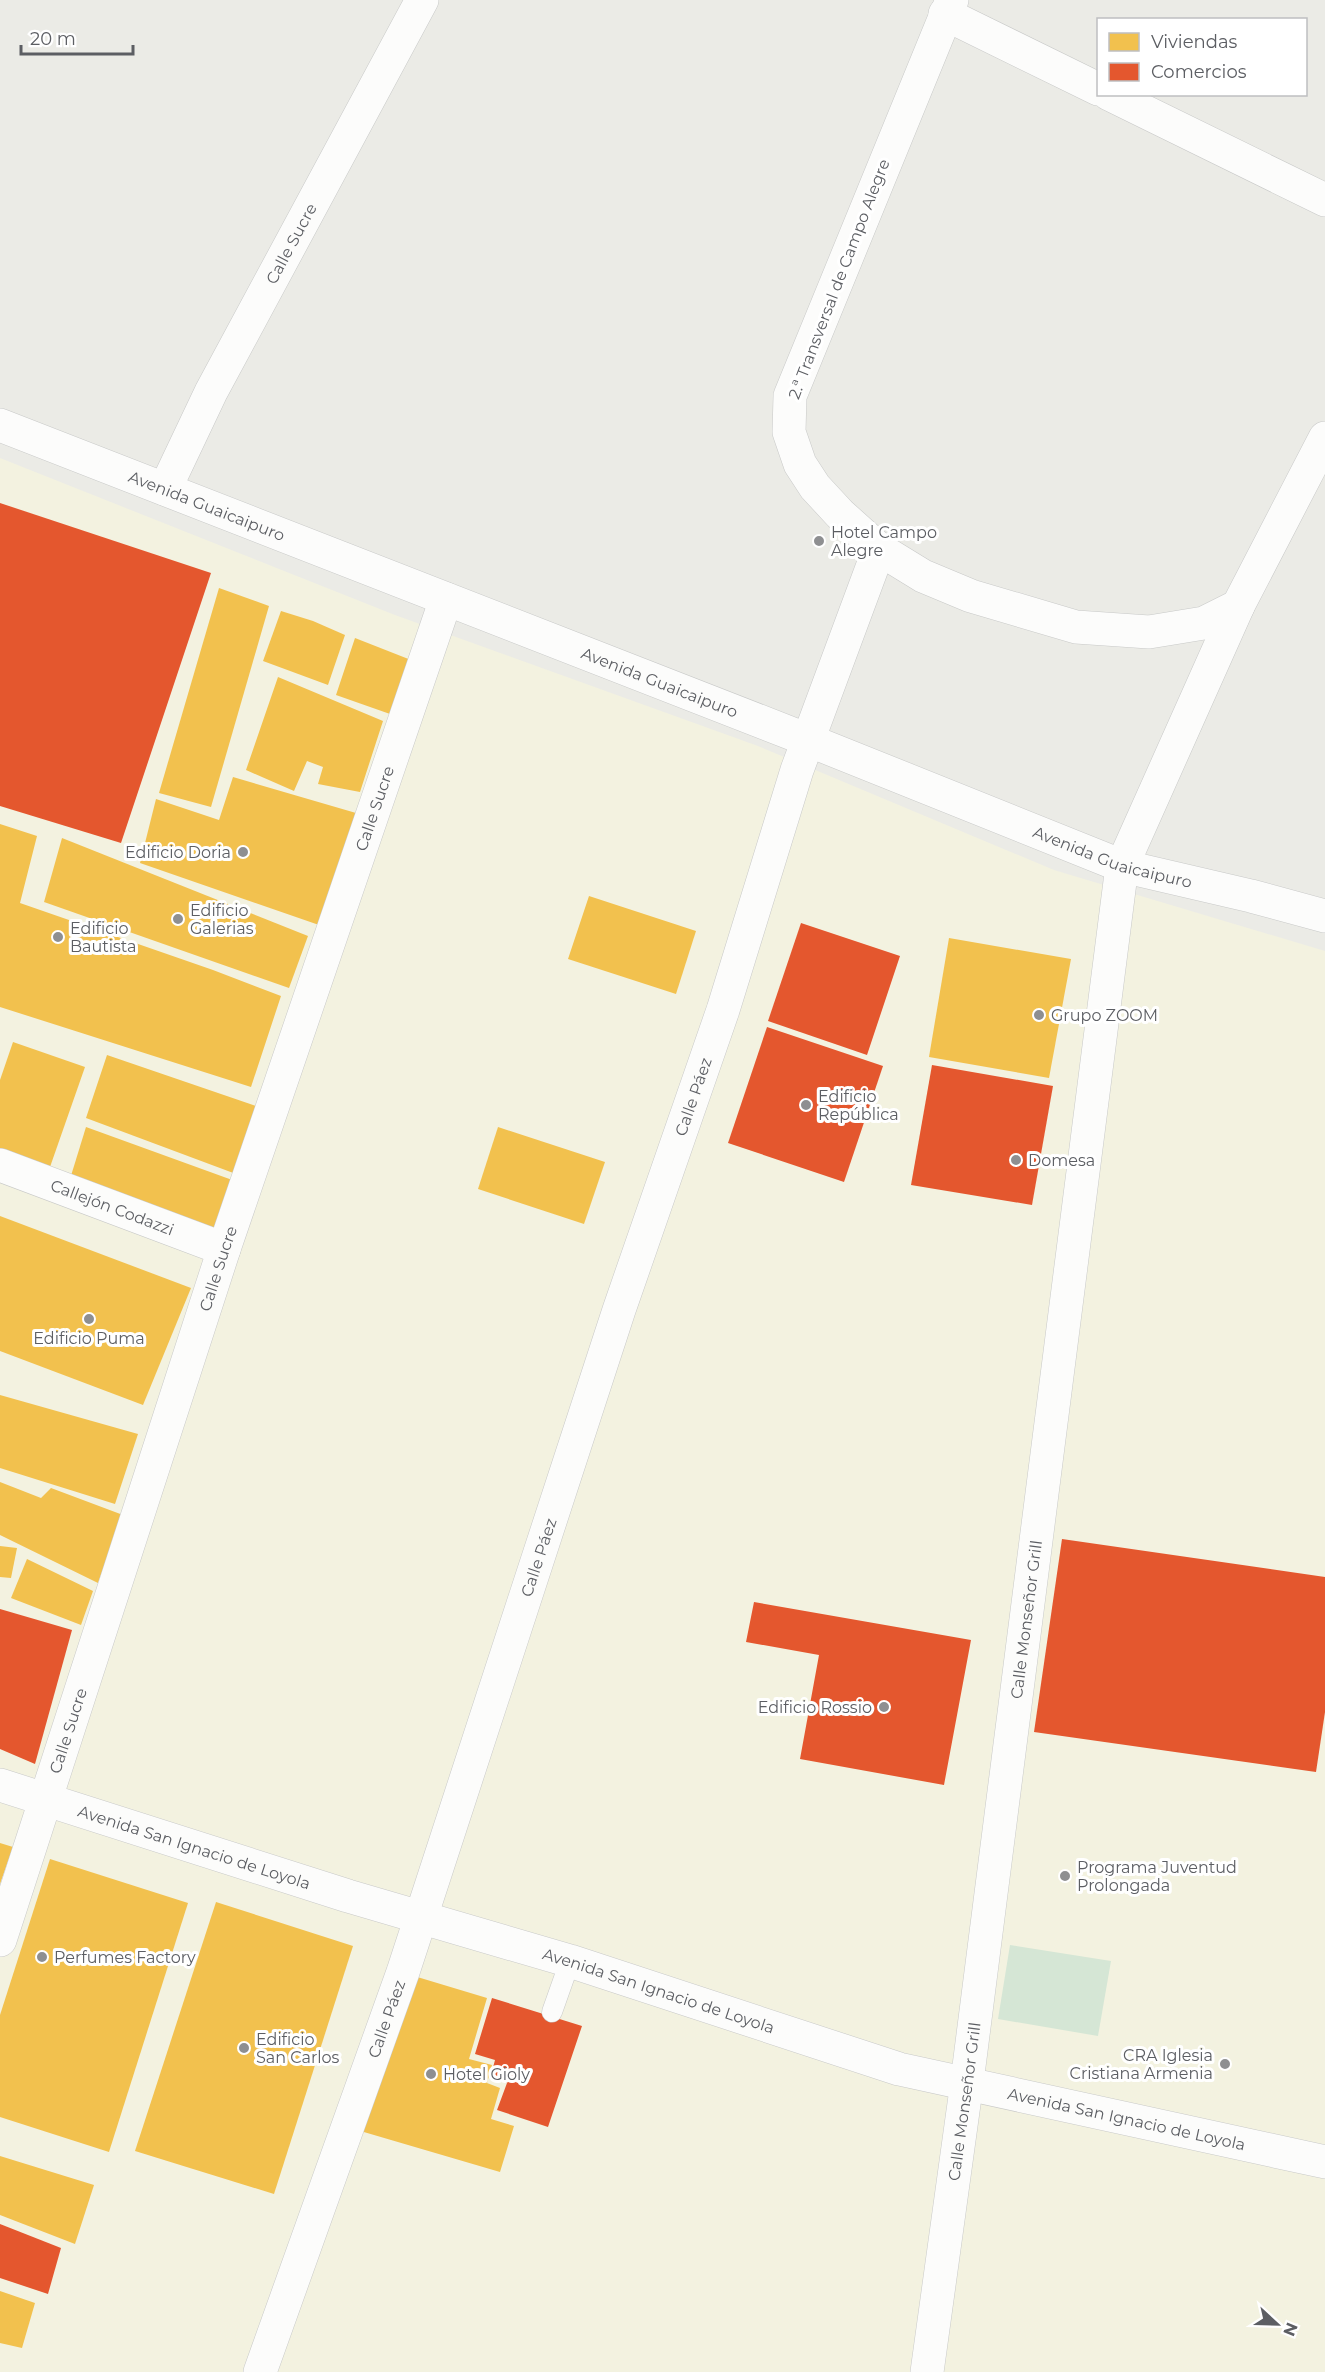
<svg xmlns="http://www.w3.org/2000/svg" width="1325" height="2372" viewBox="0 0 1325 2372" font-family="Montserrat,sans-serif">
<style>
.commercial{fill:#f3f2e0}
.green{fill:#d5e6d5}
.homes{fill:#f2c14e}
.shops{fill:#e4572e}
.lines{fill:none;stroke-linecap:round;stroke-linejoin:round}
.lane-casing{stroke:#c8c9c8;stroke-width:21}
.street-casing{stroke:#c8c9c8;stroke-width:34}
.lane{stroke:#fcfcfb;stroke-width:20}
.street{stroke:#fcfcfb;stroke-width:33}
.poi-dot{fill:#8e8f91;stroke:#fff;stroke-width:2}
.labels{text-anchor:middle;dominant-baseline:central;stroke-width:6;stroke-linejoin:round;paint-order:stroke}
.street-label{font-size:16px;fill:#5c5e63;stroke:#fff}
.poi-label{font-size:16px;fill:#5c5e63;stroke:#fff;text-anchor:start}
</style>
<rect width="100%" height="100%" fill="#ebebe6"/>
<!-- commercial -->
<polygon class="commercial" points="0,458 395,615 758,746 1054,870 1325,951 1325,2372 0,2372"/>
<!-- green -->
<polygon class="green" points="1010,1945 1111,1961 1098,2036 998,2019"/>
<!-- homes -->
<g class="homes">
<polygon points="219,588 269,606 211,807 159,793"/>
<polygon points="281,611 313,621 345,635 328,685 263,661"/>
<polygon points="355,638 411,660 390,714 336,695"/>
<polygon points="278,677 383,721 360,792 318,784 323,767 307,761 294,791 246,770"/>
<polygon points="233,777 356,813 319,925 140,863 156,799 219,820"/>
<polygon points="0,824 37,836 20,903 213,970 281,996 251,1087 0,1007"/>
<polygon points="62,838 308,936 289,988 44,902"/>
<polygon points="589,896 696,931 676,994 568,959"/>
<polygon points="949,938 1071,959 1049,1078 929,1057"/>
<polygon points="13,1042 85,1067 50,1167 0,1148 0,1080"/>
<polygon points="107,1055 259,1107 236,1174 86,1118"/>
<polygon points="86,1127 235,1181 214,1235 70,1179"/>
<polygon points="498,1127 605,1162 584,1224 478,1189"/>
<polygon points="0,1216 191,1288 143,1405 0,1351"/>
<polygon points="0,1395 138,1434 115,1504 0,1468"/>
<polygon points="0,1482 41,1498 51,1488 123,1515 98,1583 0,1535"/>
<polygon points="0,1546 17,1548 11,1578 0,1577"/>
<polygon points="27,1559 93,1591 81,1625 11,1598"/>
<polygon points="0,1843 13,1847 0,1884"/>
<polygon points="50,1859 188,1903 109,2152 0,2117 0,2015"/>
<polygon points="216,1902 353,1946 274,2194 135,2151"/>
<polygon points="404,1973 487,1998 469,2059 492,2065 487,2083 500,2088 491,2119 514,2126 500,2172 357,2130"/>
<polygon points="0,2156 94,2185 75,2244 0,2215"/>
<polygon points="0,2291 35,2303 22,2348 0,2343"/>
</g>
<!-- shops -->
<g class="shops">
<polygon points="0,503 211,573 121,843 0,806"/>
<polygon points="801,923 900,956 867,1055 768,1021"/>
<polygon points="767,1027 883,1066 844,1182 728,1143"/>
<polygon points="932,1065 1053,1086 1032,1205 911,1185"/>
<polygon points="1062,1539 1325,1577 1325,1712 1316,1772 1034,1732"/>
<polygon points="754,1602 971,1640 944,1785 800,1759 819,1655 746,1642"/>
<polygon points="0,1609 72,1630 35,1764 0,1749"/>
<polygon points="492,1998 582,2026 548,2127 497,2110 507,2083 490,2079 495,2060 475,2054"/>
<polygon points="0,2224 61,2248 48,2294 0,2278"/>
</g>
<g class="lines">
<defs>
<polyline id="lane" points="552,2012 570,1961"/>
<g id="street">
<polyline points="952,0 790,396 789,432 800,464 815,487 840,514 879,549 923,576 971,596 1076,627 1149,632 1204,623 1238,606"/>
<polyline points="945,14 1098,89"/>
<polyline points="1109,94 1325,200"/>
<path id="s1" d="M0,425L808,740L1122,866L1251,896L1325,916"/>
<path id="s2" d="M165,489L211,392L422,0"/>
<path id="s3" d="M0,1165L224,1249"/>
<path id="s4" d="M0,1785L348,1896L570,1961L899,2069L1325,2162"/>
<path id="s5" d="M0,1940L224,1249L446,599"/>
<path id="s6" d="M260,2372L403,1972L619,1310L723,1010L797,770L879,549"/>
<path id="s7" d="M927,2372L967,2082L1122,866L1238,606L1325,438"/>
</g>
</defs>
<!-- lane casing -->
<use href="#lane" class="lane-casing"/>
<!-- street casing -->
<use href="#street" class="street-casing"/>
<!-- lane -->
<use href="#lane" class="lane"/>
<!-- street -->
<use href="#street" class="street"/>
</g>
<!-- markers -->
<g class="poi-dot">
<circle cx="819" cy="541" r="6"/>
<circle cx="243" cy="852" r="6"/>
<circle cx="178" cy="919" r="6"/>
<circle cx="58" cy="937" r="6"/>
<circle cx="1039" cy="1015" r="6"/>
<circle cx="806" cy="1105" r="6"/>
<circle cx="1016" cy="1160" r="6"/>
<circle cx="89" cy="1319" r="6"/>
<circle cx="884" cy="1707" r="6"/>
<circle cx="1065" cy="1876" r="6"/>
<circle cx="42" cy="1957" r="6"/>
<circle cx="244" cy="2048" r="6"/>
<circle cx="1225" cy="2064" r="6"/>
<circle cx="431" cy="2074" r="6"/>
</g>
<g class="labels">
<!-- street labels -->
<g class="street-label">
<text stroke="none"><textPath href="#s2" startOffset="276">Calle Sucre</textPath></text>
<text transform="translate(839 279) rotate(-69)">2.ª Transversal de Campo Alegre</text>
<text stroke="none"><textPath href="#s1" startOffset="222">Avenida Guaicaipuro</textPath></text>
<text stroke="none"><textPath href="#s1" startOffset="708">Avenida Guaicaipuro</textPath></text>
<text stroke="none"><textPath href="#s5" startOffset="1192">Calle Sucre</textPath></text>
<text stroke="none"><textPath href="#s1" startOffset="1194">Avenida Guaicaipuro</textPath></text>
<text stroke="none"><textPath href="#s6" startOffset="1347">Calle Páez</textPath></text>
<text stroke="none"><textPath href="#s3" startOffset="120">Callejón Codazzi</textPath></text>
<text stroke="none"><textPath href="#s5" startOffset="706">Calle Sucre</textPath></text>
<text stroke="none"><textPath href="#s6" startOffset="861">Calle Páez</textPath></text>
<text stroke="none"><textPath href="#s7" startOffset="759">Calle Monseñor Grill</textPath></text>
<text stroke="none"><textPath href="#s5" startOffset="220">Calle Sucre</textPath></text>
<text stroke="none"><textPath href="#s4" startOffset="204">Avenida San Ignacio de Loyola</textPath></text>
<text stroke="none"><textPath href="#s4" startOffset="690">Avenida San Ignacio de Loyola</textPath></text>
<text stroke="none"><textPath href="#s6" startOffset="375">Calle Páez</textPath></text>
<text stroke="none"><textPath href="#s7" startOffset="273">Calle Monseñor Grill</textPath></text>
<text stroke="none"><textPath href="#s4" startOffset="1176">Avenida San Ignacio de Loyola</textPath></text>
</g>
<!-- poi labels -->
<g class="poi-label">
<text x="831" y="532">Hotel Campo<tspan x="831" dy="18">Alegre</tspan></text>
<text x="231" y="852" text-anchor="end">Edificio Doria</text>
<text x="190" y="910">Edificio<tspan x="190" dy="18">Galerias</tspan></text>
<text x="70" y="928">Edificio<tspan x="70" dy="18">Bautista</tspan></text>
<text x="1051" y="1015">Grupo ZOOM</text>
<text x="818" y="1096">Edificio<tspan x="818" dy="18">República</tspan></text>
<text x="1028" y="1160">Domesa</text>
<text x="89" y="1338" text-anchor="middle">Edificio Puma</text>
<text x="872" y="1707" text-anchor="end">Edificio Rossio</text>
<text x="1077" y="1867">Programa Juventud<tspan x="1077" dy="18">Prolongada</tspan></text>
<text x="54" y="1957">Perfumes Factory</text>
<text x="256" y="2039">Edificio<tspan x="256" dy="18">San Carlos</tspan></text>
<text x="1213" y="2055" text-anchor="end">CRA Iglesia<tspan x="1213" dy="18">Cristiana Armenia</tspan></text>
<text x="443" y="2074">Hotel Gioly</text>
</g>
</g>
<!-- legend -->
<rect x="1097" y="18" width="210" height="78" fill="#ffffff" stroke="#bebfc1" stroke-width="1.5"/>
<rect x="1109" y="33" width="30" height="18" fill="#f2c14e" stroke="#bebfc1" stroke-width="1.5"/>
<text x="1151" y="48" font-size="18" fill="#5c5e63">Viviendas</text>
<rect x="1109" y="63" width="30" height="18" fill="#e4572e" stroke="#bebfc1" stroke-width="1.5"/>
<text x="1151" y="78" font-size="18" fill="#5c5e63">Comercios</text>
<!-- north arrow -->
<g transform="translate(1277 2324) rotate(112)" stroke="#ffffff" stroke-width="4.5" paint-order="stroke">
<path d="M0-4.5L10 22L0 15L-10 22Z" fill="#5c5e63"/>
<text y="-9" font-size="16" font-weight="bold" text-anchor="middle" fill="#5c5e63">N</text>
</g>
<!-- scale -->
<path d="M21 45v9h112v-9" fill="none" stroke="#5c5e63" stroke-width="3"/>
<text x="30" y="45" font-size="18" fill="#5c5e63" stroke="#ffffff" stroke-width="4.5" paint-order="stroke">20 m</text>
</svg>
